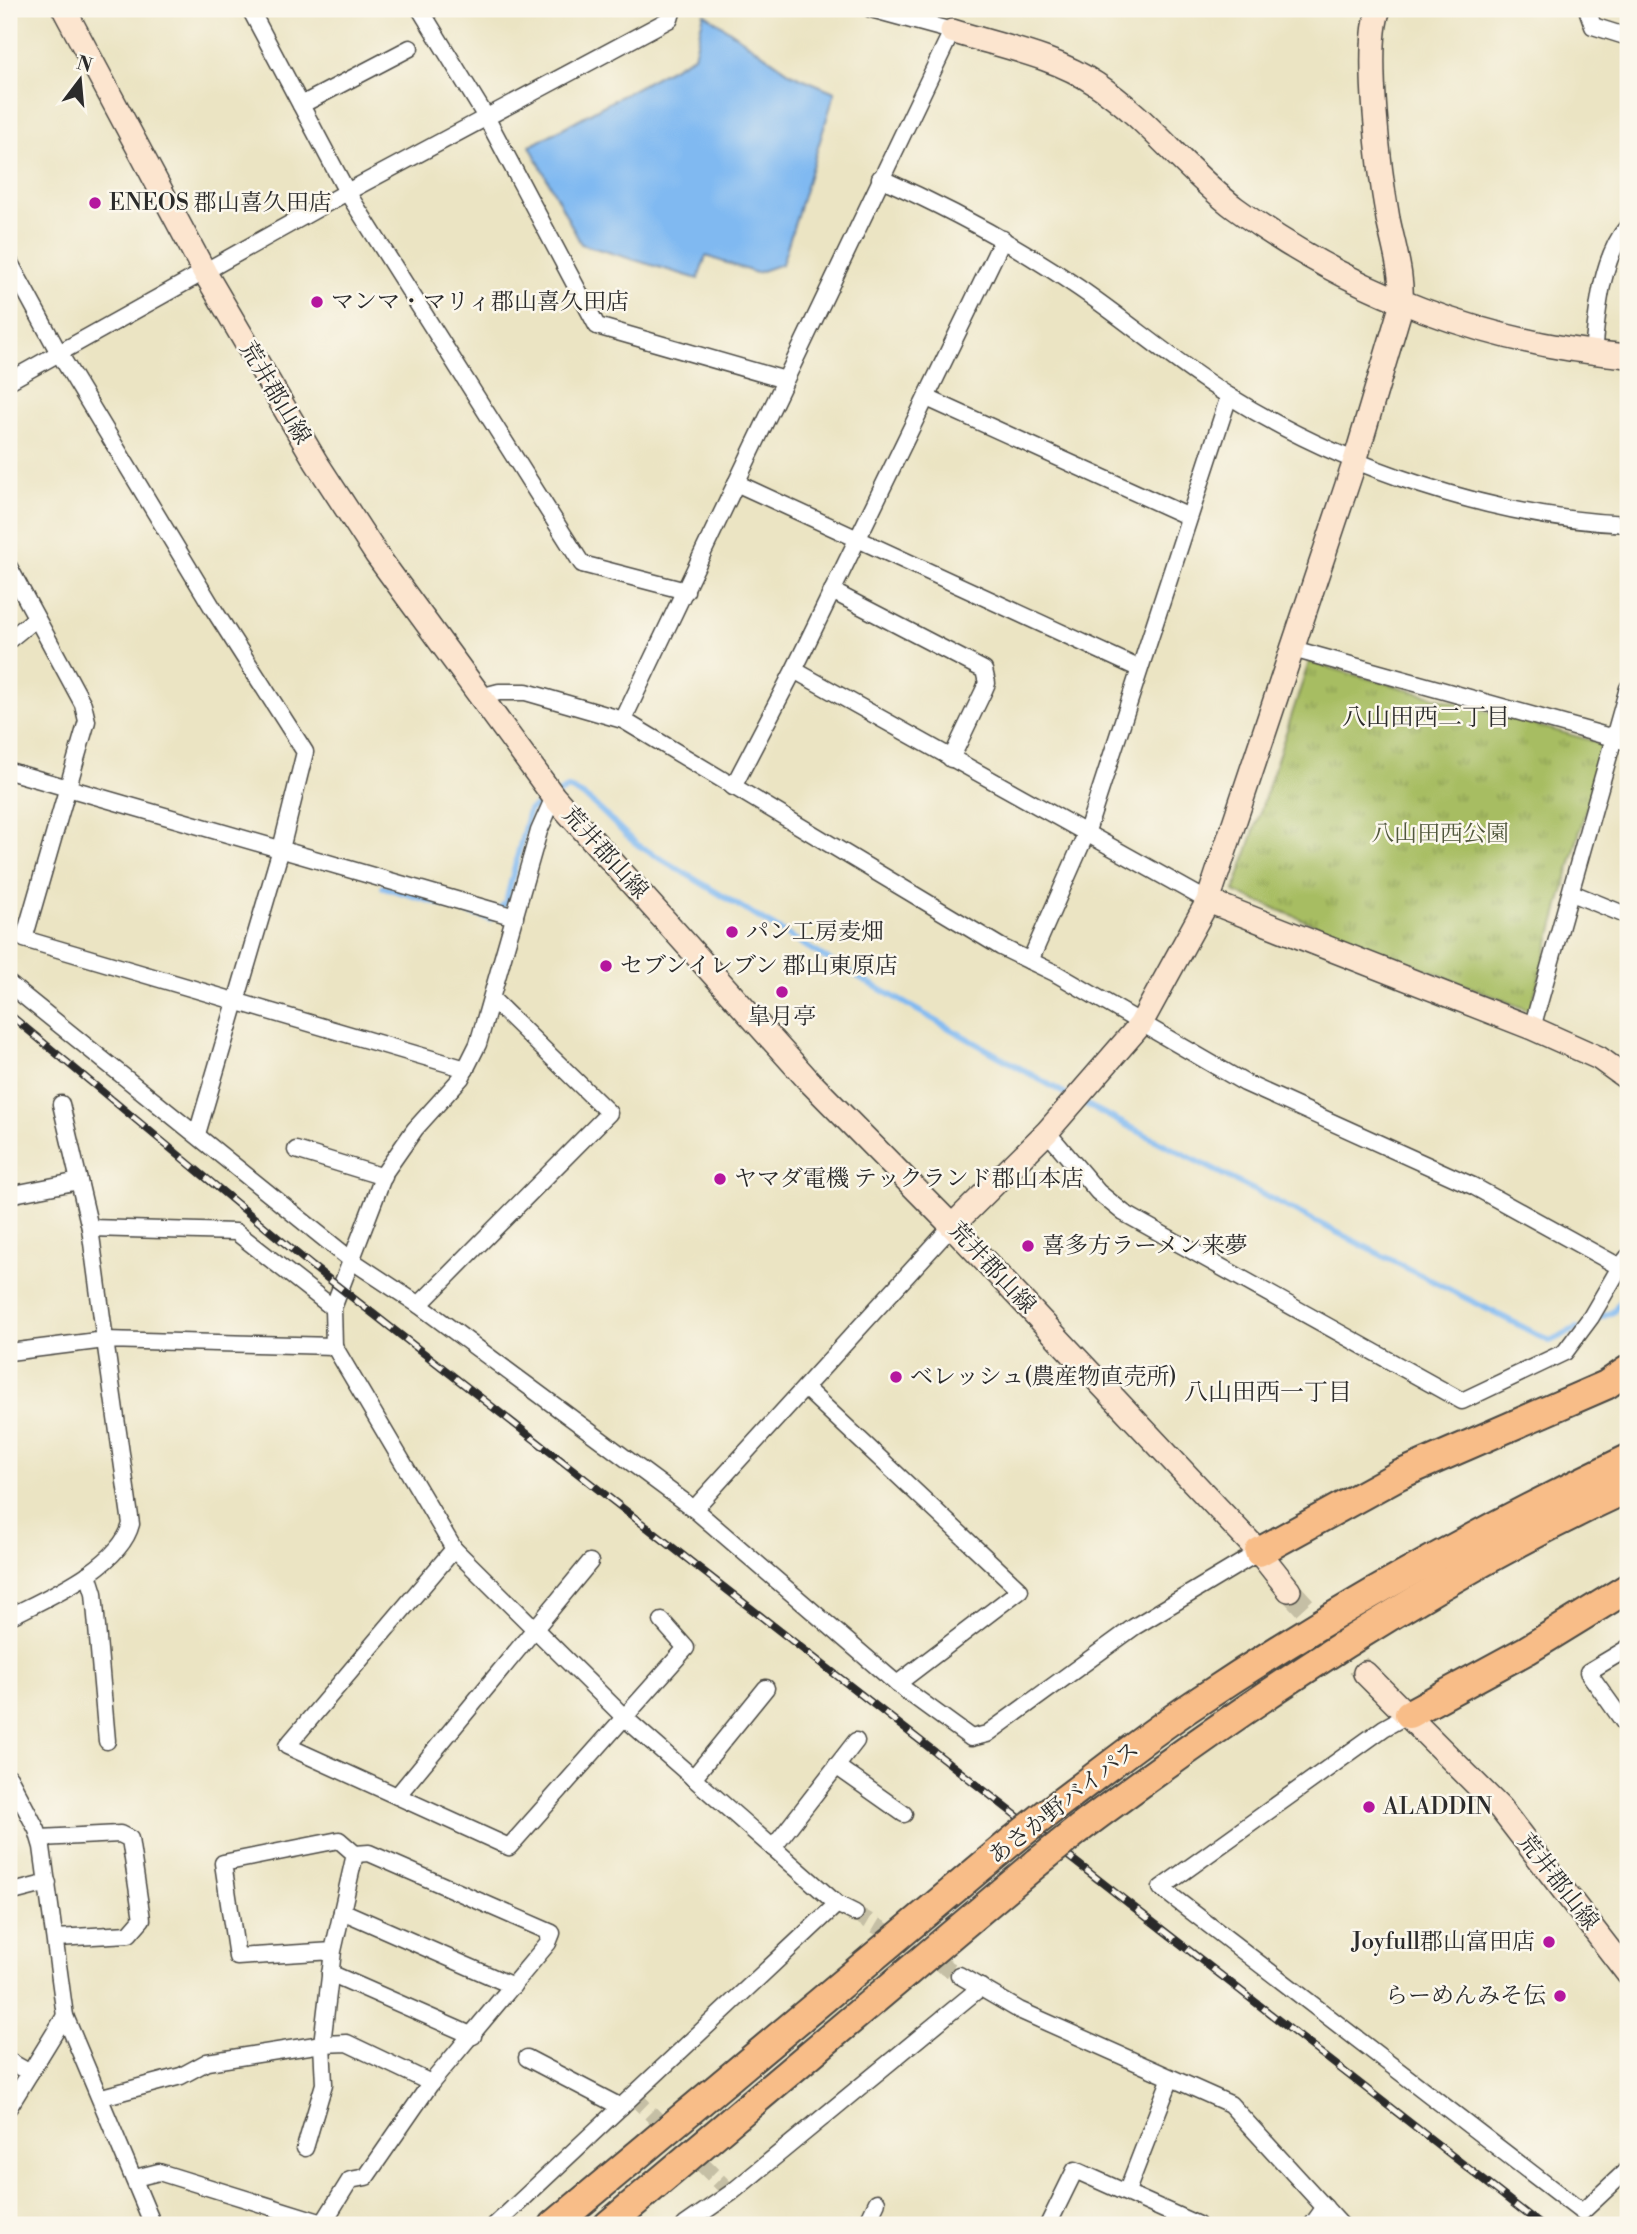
<svg xmlns="http://www.w3.org/2000/svg" width="1637" height="2234" viewBox="0 0 1637 2234" font-family="'Libre Bodoni','Noto Serif JP',serif">
<style>
.park{fill:url(#park-tufts);stroke:#697446;stroke-width:2}
.water{fill:#80b9f1;stroke:#56728e;stroke-width:2}
.lines{fill:none;stroke-linecap:round;stroke-linejoin:round}
.stream{stroke:#80b9f1;stroke-width:6}
.street-tunnel{stroke:#c5bfa5;stroke-width:16;stroke-dasharray:16 8;stroke-linecap:butt}
.secondary-tunnel{stroke:#c5bfa5;stroke-width:23;stroke-dasharray:23 11;stroke-linecap:butt}
.street-casing{stroke:#484742;stroke-width:19}
.secondary-casing{stroke:#484742;stroke-width:26}
.highway-casing{stroke:#484742;stroke-width:32}
.street{stroke:#fff;stroke-width:16}
.secondary{stroke:#fce5cf;stroke-width:23}
.highway{stroke:#f8bd88;stroke-width:28}
.rail-casing{stroke:#2b2b2b;stroke-width:8}
.rail{stroke:#fbf7ec;stroke-width:5;stroke-dasharray:16;stroke-linecap:butt}
.highway-bridge-casing{stroke:#484742;stroke-width:32;stroke-linecap:butt}
.highway-bridge{stroke:#f8bd88;stroke-width:28}
.poi-dot{fill:#b5179e;stroke:#fbf7ec;stroke-width:2.5}
.labels{text-anchor:middle;dominant-baseline:central;stroke-width:5;stroke-linejoin:round;paint-order:stroke}
.poi-label{font-size:23px;fill:#2b2b2b;stroke:#fbf7ec;text-anchor:start}
.street-label{font-size:23px;fill:#2b2b2b;stroke:#fbf7ec}
.park-label{font-size:23px;fill:#50573c;stroke:#fbf7ec}
.neighbourhood-label{font-size:24px;fill:#2b2b2b;stroke:#fbf7ec}
</style>
<defs>
<pattern id="park-tufts" width="24" height="20" patternUnits="userSpaceOnUse" patternTransform="scale(1.75)"><rect width="24" height="20" fill="#a7bd62"/><path d="M3 7l-1-3M5 7V3M7 7l1-3M15 17l-1-3M17 17v-4M19 17l1-3" fill="none" stroke="#889a51"/></pattern>
</defs>
<rect width="100%" height="100%" fill="#fbf7ec"/>
<filter id="ink" filterUnits="userSpaceOnUse"><feTurbulence type="fractalNoise" baseFrequency=".0143" numOctaves="2"/><feDisplacementMap in="SourceGraphic" scale="14" xChannelSelector="R" yChannelSelector="G"/><feConvolveMatrix kernelMatrix="1 2 1 2 8 2 1 2 1" color-interpolation-filters="sRGB"/></filter>
<filter id="wash" filterUnits="userSpaceOnUse"><feTurbulence type="fractalNoise" baseFrequency=".00686" numOctaves="4" result="noise"/><feDisplacementMap in="SourceGraphic" scale="28" xChannelSelector="R" yChannelSelector="G"/><feGaussianBlur stdDeviation="1.57" result="paint"/><feColorMatrix in="noise" values="0 0 0 0 0 0 0 0 0 0 0 0 0 0 0 0 0 1.4 0 .05"/><feComposite in="paint" operator="in"/></filter>
<g filter="url(#wash)">
<rect width="100%" height="100%" fill="#ebe4c3"/>
<!-- park -->
<polygon class="park" points="1309,662 1604,744 1530,1011 1234,892"/>
<!-- water -->
<polygon class="water" points="704,13 792,74 835,92 782,264 756,273 706,256 698,279 581,244 530,146 694,56"/>
<g class="lines">
<!-- stream -->
<g class="stream">
<path d="M558,794L568,788C593,797 615,827 638,845L839,966L1071,1097"/>
<polyline points="239,845 265,853"/>
<polyline points="383,887 490,919 506,902 529,810 548,799"/>
<polyline points="1081,1102 1550,1341 1577,1328"/>
<polyline points="1593,1321 1613,1312 1628,1289"/>
</g>
</g>
</g>
<g filter="url(#ink)">
<g class="lines">
<!-- street-tunnel -->
<g class="street-tunnel">
<polyline points="855,1913 959,1975"/>
<polyline points="633,2096 731,2193"/>
</g>
<!-- secondary-tunnel -->
<polyline class="secondary-tunnel" points="1289,1590 1365,1673"/>
<defs>
<g id="street">
<polyline points="250,9 347,192 582,564 686,591"/>
<polyline points="420,9 486,117 597,326 785,380"/>
<polyline points="1587,9 1593,26 1628,37"/>
<polyline points="301,105 410,48"/>
<path d="M880,178C950,209 1017,245 1079,288C1130,323 1177,364 1229,396C1342,467 1494,519 1628,524"/>
<polyline points="9,261 59,353 214,610 305,752 281,849 197,1134"/>
<path d="M1593,353C1597,313 1601,257 1628,226"/>
<polyline points="9,381 347,192 670,19 673,9"/>
<polyline points="927,398 1187,516"/>
<polyline points="736,483 1138,668"/>
<polyline points="9,567 83,704 87,721 24,939 466,1069"/>
<polyline points="832,591 984,670 987,683 984,690 951,759"/>
<polyline points="9,640 36,618"/>
<polyline points="1293,649 1628,742"/>
<polyline points="794,670 1208,901"/>
<polyline points="480,697 499,692 526,692 623,720 1001,947 1055,973 1245,1083 1473,1186 1620,1267 1628,1257"/>
<polyline points="623,720 952,31 871,9"/>
<polyline points="9,771 515,917"/>
<polyline points="733,787 794,670 1003,239"/>
<polyline points="1572,893 1628,916"/>
<polyline points="1030,961 1086,834 1229,396"/>
<polyline points="9,984 351,1260 419,1305 694,1509 897,1684 971,1738 987,1734 1134,1627 1259,1552"/>
<polyline points="1532,1028 1628,688"/>
<polyline points="1047,1132 1098,1192 1124,1213 1462,1401 1565,1352 1591,1317 1620,1267"/>
<polyline points="296,1150 384,1177"/>
<polyline points="9,1195 79,1181"/>
<polyline points="90,1228 236,1232 333,1308"/>
<polyline points="419,1305 609,1113 492,999"/>
<polyline points="334,1346 454,1549 626,1719 837,1904 855,1913"/>
<polyline points="9,1352 105,1340 90,1228 61,1104"/>
<polyline points="805,1388 1020,1590 897,1684"/>
<polyline points="694,1509 952,1226"/>
<polyline points="454,1549 287,1746 509,1847 686,1648 662,1621"/>
<polyline points="88,1574 94,1593 107,1741"/>
<path d="M9,1617C46,1598 120,1567 131,1524L105,1340L334,1346L333,1308L385,1172L415,1129L461,1078L478,1044L539,831L554,797"/>
<polyline points="1628,1648 1588,1672 1628,1728"/>
<polyline points="1409,1714 1384,1728 1161,1888 1582,2212 1628,2169"/>
<polyline points="836,1766 904,1814"/>
<polyline points="9,1777 37,1830 42,1847 65,2016 153,2225"/>
<polyline points="693,1778 766,1688"/>
<polyline points="397,1796 590,1562"/>
<polyline points="40,1838 120,1834 130,1839 142,1919 129,1934 56,1938"/>
<polyline points="773,1848 856,1741"/>
<polyline points="9,1893 48,1883"/>
<polyline points="342,1911 513,1986"/>
<polyline points="330,1973 473,2036"/>
<polyline points="959,1975 1019,2010 1230,2104 1341,2225"/>
<polyline points="527,2058 621,2107"/>
<polyline points="9,2061 30,2073"/>
<polyline points="102,2097 181,2076 207,2062 322,2044 347,2043 431,2083"/>
<polyline points="9,2107 65,2016"/>
<polyline points="305,2148 324,2084 322,2044 333,1951 355,1854 339,1840 223,1863 237,1957 333,1951"/>
<polyline points="135,2178 159,2172 323,2223"/>
<polyline points="1127,2191 1170,2080"/>
<polyline points="322,2225 350,2180 366,2177 431,2083 548,1943 552,1933 369,1853 355,1854"/>
<polyline points="495,2225 837,1904"/>
<polyline points="685,2225 731,2193 981,1987"/>
<polyline points="866,2225 877,2202"/>
<polyline points="1048,2225 1075,2170 1198,2225"/>
<polyline points="1312,2225 1325,2207"/>
</g>
<g id="secondary">
<polyline points="64,9 205,273 316,462 376,554 554,797 810,1082 952,1226 1259,1552 1289,1590"/>
<path d="M952,31C999,46 1055,56 1096,84C1148,118 1186,171 1235,208C1349,292 1487,345 1628,356"/>
<path d="M1208,901L1355,461L1400,310C1405,281 1394,248 1388,219C1380,175 1364,46 1379,9"/>
<polyline points="952,1226 1047,1132 1140,1025 1208,901 1532,1028 1599,1058 1628,1079"/>
<polyline points="1365,1673 1500,1808 1628,1974"/>
</g>
<g id="highway">
<polyline points="1259,1552 1399,1475 1606,1385 1628,1370"/>
<polyline points="1409,1714 1527,1650 1628,1588"/>
<path d="M1052,1809C1099,1774 1145,1737 1193,1705C1331,1612 1478,1531 1628,1459"/>
<path d="M1079,1829C1252,1700 1431,1579 1628,1488"/>
<polyline points="554,2225 1012,1841"/>
<polyline points="608,2225 1038,1862"/>
</g>
</defs>
<!-- street casing -->
<use href="#street" class="street-casing"/>
<!-- secondary casing -->
<use href="#secondary" class="secondary-casing"/>
<!-- highway casing -->
<use href="#highway" class="highway-casing"/>
<!-- street -->
<use href="#street" class="street"/>
<!-- secondary -->
<use href="#secondary" class="secondary"/>
<!-- highway -->
<use href="#highway" class="highway"/>
<defs>
<polyline id="rail" points="9,1014 312,1266 1541,2225"/>
</defs>
<!-- rail casing -->
<use href="#rail" class="rail-casing"/>
<!-- rail -->
<use href="#rail" class="rail"/>
<defs>
<g id="highway-bridge">
<polyline points="1012,1841 1052,1809"/>
<polyline points="1038,1862 1079,1829"/>
</g>
</defs>
<!-- highway-bridge casing -->
<use href="#highway-bridge" class="highway-bridge-casing"/>
<!-- highway-bridge -->
<use href="#highway-bridge" class="highway-bridge"/>
</g>
</g>
<!-- markers -->
<g class="poi-dot">
<circle cx="95" cy="203" r="7"/>
<circle cx="317" cy="302" r="7"/>
<circle cx="732" cy="932" r="7"/>
<circle cx="606" cy="966" r="7"/>
<circle cx="782" cy="992" r="7"/>
<circle cx="720" cy="1179" r="7"/>
<circle cx="1028" cy="1246" r="7"/>
<circle cx="896" cy="1377" r="7"/>
<circle cx="1369" cy="1807" r="7"/>
<circle cx="1549" cy="1942" r="7"/>
<circle cx="1560" cy="1996" r="7"/>
</g>
<g class="labels">
<!-- poi labels -->
<g class="poi-label">
<text x="109" y="203">ENEOS 郡山喜久田店</text>
<text x="331" y="302">マンマ・マリィ郡山喜久田店</text>
<text x="746" y="932">パン工房麦畑</text>
<text x="620" y="966">セブンイレブン 郡山東原店</text>
<text x="782" y="1017" text-anchor="middle">皐月亭</text>
<text x="734" y="1179">ヤマダ電機 テックランド郡山本店</text>
<text x="1042" y="1246">喜多方ラーメン来夢</text>
<text x="910" y="1377">ベレッシュ(農産物直売所)</text>
<text x="1383" y="1807">ALADDIN</text>
<text x="1535" y="1942" text-anchor="end">Joyfull郡山富田店</text>
<text x="1546" y="1996" text-anchor="end">らーめんみそ伝</text>
</g>
<!-- street labels -->
<g class="street-label">
<text transform="translate(275 393) rotate(59)">荒井郡山線</text>
<text transform="translate(605 853) rotate(48)">荒井郡山線</text>
<text transform="translate(992 1268) rotate(47)">荒井郡山線</text>
<text transform="translate(1064 1803) rotate(-38)">あさか野バイパス</text>
<text transform="translate(1558 1882) rotate(52)">荒井郡山線</text>
</g>
<!-- park labels -->
<g class="park-label">
<text x="1440" y="834">八山田西公園</text>
</g>
<!-- neighbourhood labels -->
<g class="neighbourhood-label">
<text x="1426" y="718">八山田西二丁目</text>
<text x="1268" y="1393">八山田西一丁目</text>
</g>
</g>
<!-- margin -->
<rect width="1637" height="2234" fill="none" stroke="#fbf7ec" stroke-width="35"/>
<!-- north arrow -->
<g transform="translate(80 80) rotate(16)" stroke="#fbf7ec" stroke-width="5" paint-order="stroke">
<path d="M0-5L12 26L0 18L-12 26Z" fill="#2b2b2b"/>
<text y="-10" font-size="19" font-weight="bold" text-anchor="middle" fill="#2b2b2b">N</text>
</g>
</svg>
